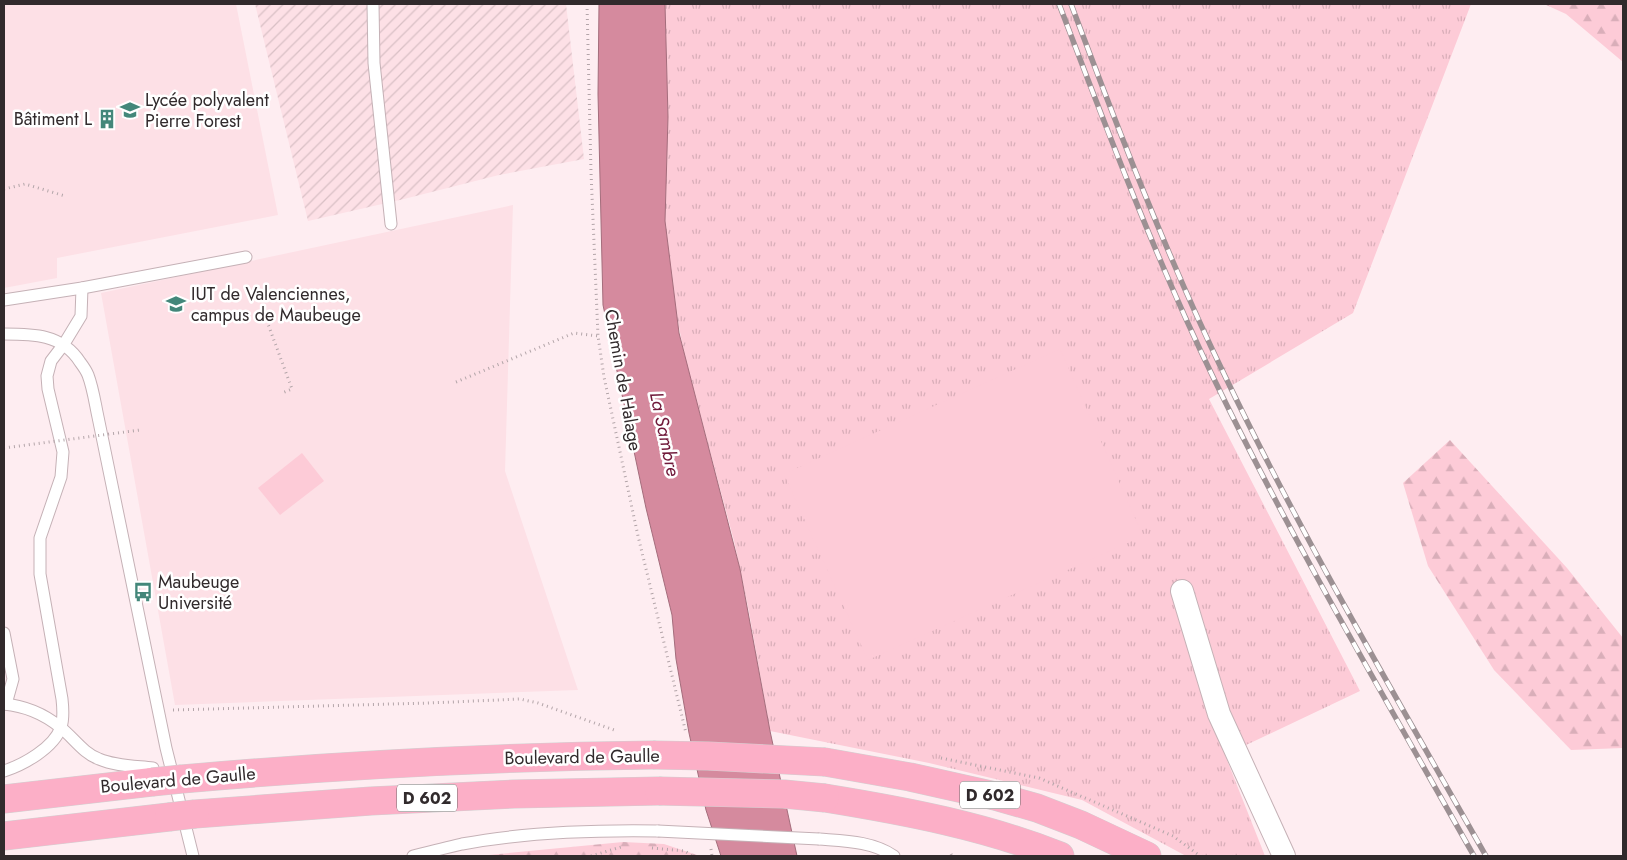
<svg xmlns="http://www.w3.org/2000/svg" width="1627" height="860" viewBox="0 0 1627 860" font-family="Jost,sans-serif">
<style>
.built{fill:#fde0e6}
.industrial{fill:url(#industrial-furrows)}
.grass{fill:url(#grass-tufts)}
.forest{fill:url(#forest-firs)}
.garden{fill:#fdcbd7}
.water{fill:#d58a9e;stroke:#a46d7c}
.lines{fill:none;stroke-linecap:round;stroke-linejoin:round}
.service-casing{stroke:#c5b1b6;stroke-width:13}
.minor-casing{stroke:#c5b1b6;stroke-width:24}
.primary-casing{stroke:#d2d0d1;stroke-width:29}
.path{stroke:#b3a5a9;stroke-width:3;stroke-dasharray:1 4;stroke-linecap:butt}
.service{stroke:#fff;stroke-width:11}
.minor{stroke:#fff;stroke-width:22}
.primary{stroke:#fcafc7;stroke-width:28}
.rail-casing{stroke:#9c9093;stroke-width:5.5}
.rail{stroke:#fff;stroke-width:4;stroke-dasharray:11;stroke-linecap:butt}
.service-bridge-casing{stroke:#c5b1b6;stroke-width:13;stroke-linecap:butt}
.primary-bridge-casing{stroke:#d2d0d1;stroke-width:29;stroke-linecap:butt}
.path-bridge{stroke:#b3a5a9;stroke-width:3;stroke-dasharray:1 4;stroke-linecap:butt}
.service-bridge{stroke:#fff;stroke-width:11}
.primary-bridge{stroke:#fcafc7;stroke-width:28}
.labels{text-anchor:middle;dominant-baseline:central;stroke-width:5;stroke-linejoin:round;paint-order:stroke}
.shield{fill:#fff;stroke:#6f6a6b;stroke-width:1}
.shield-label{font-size:16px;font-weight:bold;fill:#312a2c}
.poi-label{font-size:18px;fill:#312a2c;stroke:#fff;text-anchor:start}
.street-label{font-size:18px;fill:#312a2c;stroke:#fff}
.water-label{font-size:19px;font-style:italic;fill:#70193a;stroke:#fff}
</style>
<defs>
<pattern id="industrial-furrows" width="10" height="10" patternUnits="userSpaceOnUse" patternTransform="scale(1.25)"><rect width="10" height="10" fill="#fde0e6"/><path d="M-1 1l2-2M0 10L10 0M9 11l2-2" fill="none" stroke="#d9c0c5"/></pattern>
<pattern id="grass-tufts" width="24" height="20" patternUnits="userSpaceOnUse" patternTransform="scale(1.25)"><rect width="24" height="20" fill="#fdcbd7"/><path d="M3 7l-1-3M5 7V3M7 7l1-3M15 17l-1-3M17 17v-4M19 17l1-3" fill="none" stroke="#d9aeb9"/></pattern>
<pattern id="forest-firs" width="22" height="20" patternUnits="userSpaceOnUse" patternTransform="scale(1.25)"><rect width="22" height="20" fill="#fdcbd7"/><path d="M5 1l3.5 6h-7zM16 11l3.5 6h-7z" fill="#d9aeb9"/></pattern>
</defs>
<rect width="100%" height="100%" fill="#feedf1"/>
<!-- built -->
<g class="built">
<polygon points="4,4 236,4 278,215 57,258 57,278 4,288"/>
<polygon points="513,205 505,471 578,690 175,705 101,293"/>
</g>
<!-- industrial -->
<polygon class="industrial" points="255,4 566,4 584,159 499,175 404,199 308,221"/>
<!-- grass -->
<polygon class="grass" points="665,4 1471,4 1353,313 1209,399 1360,691 1225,755 1265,856 1186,856 1082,800 929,763 770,731 749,612 734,541 685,358 674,301 665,221 668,117"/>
<!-- forest -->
<g class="forest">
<polygon points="1544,4 1623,4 1623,62 1566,14"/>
<polygon points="1450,440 1567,568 1623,638 1623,748 1571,750 1494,670 1428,566 1403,483"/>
<polygon points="623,842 664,844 700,856 478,856"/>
</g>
<!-- garden -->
<g class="garden">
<polygon points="1060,349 1143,536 868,660 784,474"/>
<polygon points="302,453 324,481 280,515 258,488"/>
</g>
<!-- water -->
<polygon class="water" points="599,4 665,4 668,117 665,221 679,333 740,569 770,731 797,856 721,856 706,810 689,733 676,659 672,615 646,508 603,305 598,94"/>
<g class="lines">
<defs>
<g id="service">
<polyline points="373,4 374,63 391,224"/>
<polyline points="4,300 82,288 246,257"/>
<path d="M4,334C33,334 62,334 80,362C83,366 86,370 88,375C93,388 95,403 98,417L166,748L193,856"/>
<polyline points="4,633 13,679 6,704"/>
<path d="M4,704C25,706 44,714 60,727C74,738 83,753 99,759C115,766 135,766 153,768"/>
<path d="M4,771C23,765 54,748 61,727C64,718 63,708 62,699L40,574V538L61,477L63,452L48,389L47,376L51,361L64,344L81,316L82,288"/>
<path d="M819,839C844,841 872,841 894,856"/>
<path d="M413,856C429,852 445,848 462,844C526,832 593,830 658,831"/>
</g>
<polyline id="minor" points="1182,591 1219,714 1284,856"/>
<g id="primary">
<polyline points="825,762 910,777 995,796 1037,808 1081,825 1147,856"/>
<path d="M182,779C339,765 496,757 653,755"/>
<path d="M825,798C905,811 985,826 1060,856"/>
<polyline points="4,799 152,782"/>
<polyline points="195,814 371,801 514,794 659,791"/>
<polyline points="4,836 169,817"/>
</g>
</defs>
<!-- service casing -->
<use href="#service" class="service-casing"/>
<!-- minor casing -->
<use href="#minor" class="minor-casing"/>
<!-- primary casing -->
<use href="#primary" class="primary-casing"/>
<!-- path -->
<g class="path">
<polyline points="587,4 591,172 598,336 604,377 638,536 686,733"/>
<polyline points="4,189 25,184 65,196"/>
<polyline points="265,316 292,389 282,393"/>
<polyline points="456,382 574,333 598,336"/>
<polyline points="173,710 429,703 520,699 538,703 617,731"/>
<polyline points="941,758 1039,778 1173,836 1200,856"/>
<polyline points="652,848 685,851 692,856"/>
<polyline points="711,849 712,856"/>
<polyline points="951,854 952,856"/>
<polyline points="591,856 621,847"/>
</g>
<!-- service -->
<use href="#service" class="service"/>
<!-- minor -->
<use href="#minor" class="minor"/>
<!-- primary -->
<use href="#primary" class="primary"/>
<defs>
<g id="rail">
<path d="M1059,4C1107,130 1155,257 1214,379C1293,542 1385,698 1474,856"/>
<path d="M1071,4C1118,129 1166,254 1224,374C1303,539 1396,697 1486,856"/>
</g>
</defs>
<!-- rail casing -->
<use href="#rail" class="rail-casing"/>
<!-- rail -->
<use href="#rail" class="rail"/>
<defs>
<polyline id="service-bridge" points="658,831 819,839"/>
<g id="primary-bridge">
<polyline points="653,755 708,756 825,762"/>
<polyline points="152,782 182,779"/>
<polyline points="659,791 784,794 825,798"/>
<polyline points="169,817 195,814"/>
</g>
</defs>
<!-- service-bridge casing -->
<use href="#service-bridge" class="service-bridge-casing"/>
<!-- primary-bridge casing -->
<use href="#primary-bridge" class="primary-bridge-casing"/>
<!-- path-bridge -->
<polyline class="path-bridge" points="4,448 140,430"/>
<!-- service-bridge -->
<use href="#service-bridge" class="service-bridge"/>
<!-- primary-bridge -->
<use href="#primary-bridge" class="primary-bridge"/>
</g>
<!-- icons -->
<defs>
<symbol id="school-bare" viewBox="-9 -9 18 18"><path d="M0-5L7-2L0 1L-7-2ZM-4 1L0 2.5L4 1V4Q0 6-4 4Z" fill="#43877a" stroke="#fff" stroke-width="2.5" paint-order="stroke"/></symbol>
<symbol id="building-bare" viewBox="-9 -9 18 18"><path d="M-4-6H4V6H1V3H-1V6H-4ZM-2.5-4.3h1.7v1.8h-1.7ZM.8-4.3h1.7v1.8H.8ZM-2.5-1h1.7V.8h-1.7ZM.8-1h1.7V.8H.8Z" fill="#43877a" stroke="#fff" stroke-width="2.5" paint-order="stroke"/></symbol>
<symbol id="university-bare" viewBox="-9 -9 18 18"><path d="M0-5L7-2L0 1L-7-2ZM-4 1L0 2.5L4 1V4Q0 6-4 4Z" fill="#43877a" stroke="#fff" stroke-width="2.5" paint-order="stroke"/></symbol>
<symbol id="bus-bare" viewBox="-9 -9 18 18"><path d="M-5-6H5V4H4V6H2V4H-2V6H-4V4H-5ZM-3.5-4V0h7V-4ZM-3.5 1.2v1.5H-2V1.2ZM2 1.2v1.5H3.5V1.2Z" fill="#43877a" stroke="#fff" stroke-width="2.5" paint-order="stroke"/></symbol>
</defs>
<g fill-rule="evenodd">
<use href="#school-bare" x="116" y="96" width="28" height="28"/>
<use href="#building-bare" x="93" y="105" width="28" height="28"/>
<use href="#university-bare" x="162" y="290" width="28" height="28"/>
<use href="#bus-bare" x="129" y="578" width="28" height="28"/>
</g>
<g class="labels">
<!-- shield labels -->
<g class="shield">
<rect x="960" y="781.5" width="60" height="27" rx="4"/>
<rect x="397" y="784.5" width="60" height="27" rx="4"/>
</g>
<g class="shield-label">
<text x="990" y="795">D 602</text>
<text x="427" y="798">D 602</text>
</g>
<!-- poi labels -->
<g class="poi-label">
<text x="145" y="100">Lycée polyvalent<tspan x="145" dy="21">Pierre Forest</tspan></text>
<text x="92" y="119" text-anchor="end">Bâtiment L</text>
<text x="191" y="294">IUT de Valenciennes,<tspan x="191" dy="21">campus de Maubeuge</tspan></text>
<text x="158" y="582">Maubeuge<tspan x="158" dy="21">Université</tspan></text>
</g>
<!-- street labels -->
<g class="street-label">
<text transform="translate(623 380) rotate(80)">Chemin de Halage</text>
<text transform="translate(582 757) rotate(-1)">Boulevard de Gaulle</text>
<text transform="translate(178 780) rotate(-5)">Boulevard de Gaulle</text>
</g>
<!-- water labels -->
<g class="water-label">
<text transform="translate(665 434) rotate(78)">La Sambre</text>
</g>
</g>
<!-- border -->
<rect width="1627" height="860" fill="none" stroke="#312a2c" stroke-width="10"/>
</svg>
